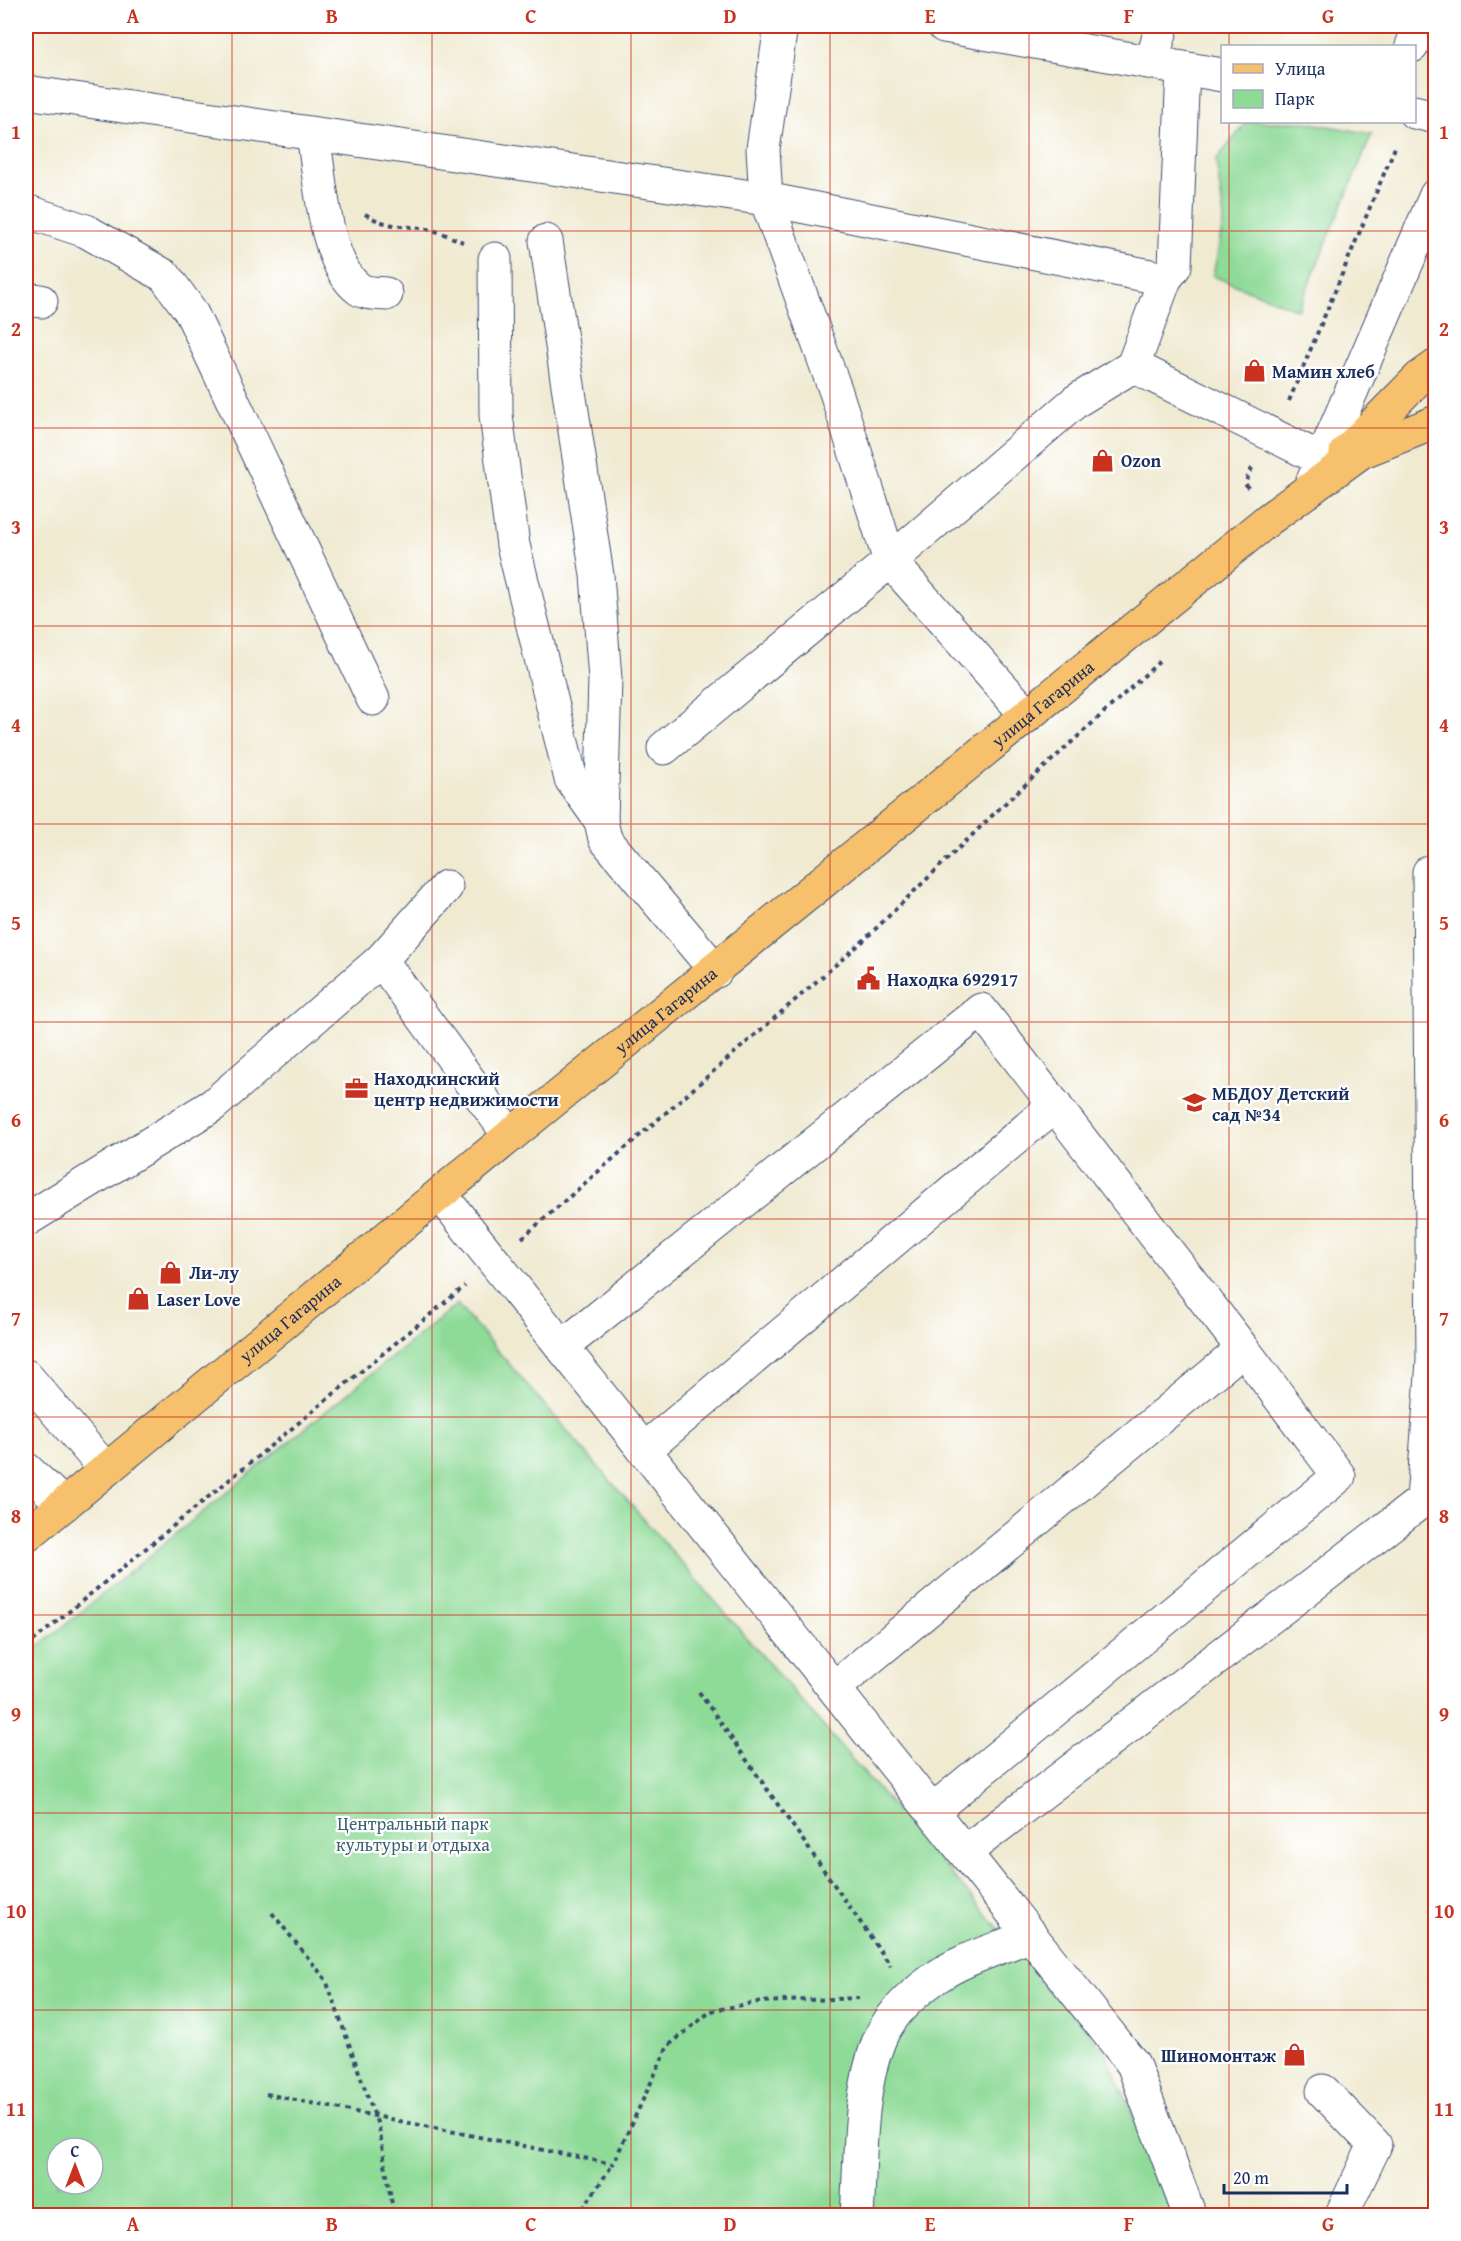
<svg xmlns="http://www.w3.org/2000/svg" width="1461" height="2241" viewBox="0 0 1461 2241" font-family="'Gentium Book Plus',serif">
<style>
.green{fill:#8eda97;stroke:#54847a;stroke-width:1.5;fill-rule:evenodd}
.lines{fill:none;stroke-linecap:round;stroke-linejoin:round}
.minor-casing{stroke:#3b4b6f;stroke-width:35}
.major-casing{stroke:#3b4b6f;stroke-width:35}
.path{stroke:#3b4b6f;stroke-width:4;stroke-dasharray:4.5 4.5;stroke-linecap:butt}
.minor{stroke:#fff;stroke-width:33}
.major{stroke:#f7c06c;stroke-width:33}
.grid{fill:none;stroke:#c8321e;stroke-width:1.5;stroke-opacity:0.55}
.labels{text-anchor:middle;dominant-baseline:central;stroke-width:4.5;stroke-linejoin:round;paint-order:stroke}
.poi-label{font-size:18px;font-weight:bold;fill:#1b2f5e;stroke:#fff;text-anchor:start}
.street-label{font-size:18px;fill:#1b2f5e;stroke:#fff}
.park-label{font-size:18px;fill:#3e626f;stroke:#fff}
.neatline{fill:none;stroke:#c8321e;stroke-width:2}
.grid-label{font-size:20px;text-anchor:middle;font-weight:bold;fill:#c8321e}
</style>
<rect width="100%" height="100%" fill="#fff"/>
<filter id="ink" filterUnits="userSpaceOnUse"><feTurbulence type="fractalNoise" baseFrequency=".0167" numOctaves="2"/><feDisplacementMap in="SourceGraphic" scale="12" xChannelSelector="R" yChannelSelector="G"/><feConvolveMatrix kernelMatrix="1 2 1 2 8 2 1 2 1" color-interpolation-filters="sRGB"/></filter>
<filter id="wash" filterUnits="userSpaceOnUse"><feTurbulence type="fractalNoise" baseFrequency=".008" numOctaves="4" result="noise"/><feDisplacementMap in="SourceGraphic" scale="24" xChannelSelector="R" yChannelSelector="G"/><feGaussianBlur stdDeviation="1.35" result="paint"/><feColorMatrix in="noise" values="0 0 0 0 0 0 0 0 0 0 0 0 0 0 0 0 0 1.4 0 .05"/><feComposite in="paint" operator="in"/></filter>
<g filter="url(#wash)">
<rect width="100%" height="100%" fill="#f0ead1"/>
<!-- green -->
<g class="green">
<polygon points="1247,122 1306,122 1372,134 1298,310 1213,276 1224,218 1216,160"/>
<path d="M457,1304L1105,2051L1161,2180L1173,2216H26V1657ZM57,2148H93V2184H57Z"/>
</g>
</g>
<g filter="url(#ink)">
<g class="lines">
<defs>
<g id="minor">
<polyline points="781,26 763,149 766,199 836,392 890,561 1027,715"/>
<polyline points="944,26 1222,75"/>
<polyline points="1412,46 1419,26"/>
<polyline points="1152,61 1162,26"/>
<polyline points="26,92 766,199 1165,279 1175,266 1183,68"/>
<polyline points="1414,112 1436,117"/>
<path d="M313,134C320,176 324,264 359,289C366,294 378,293 386,294"/>
<polyline points="26,211 86,231 165,276 191,312 373,699"/>
<polyline points="546,241 597,575 605,679 601,821 605,839 716,971"/>
<polyline points="495,259 496,415 513,545 571,779 601,821"/>
<polyline points="1165,279 1133,366 1321,459"/>
<polyline points="26,299 41,301"/>
<polyline points="1309,490 1436,195"/>
<polyline points="664,748 890,561 1076,401 1133,366"/>
<polyline points="381,960 446,887"/>
<polyline points="441,1195 1133,2064 1190,2216"/>
<polyline points="26,1220 213,1105 381,960 510,1136"/>
<polyline points="562,1347 981,1010 1243,1349 834,1688"/>
<polyline points="26,1376 106,1470"/>
<polyline points="644,1450 1055,1105"/>
<polyline points="26,1469 64,1505"/>
<polyline points="932,1811 1339,1476 1243,1349"/>
<polyline points="965,1852 1423,1500 1433,1361 1429,872 1436,873"/>
<polyline points="1323,2091 1375,2145 1341,2216"/>
<path d="M857,2216C861,2159 858,2096 878,2043C888,2016 912,1994 935,1978C963,1958 999,1949 1031,1935"/>
</g>
<g id="major">
<polyline points="1346,452 1419,378 1436,366"/>
<path id="s1" d="M26,1536L510,1136L1269,519L1361,452L1436,422"/>
</g>
</defs>
<!-- minor casing -->
<use href="#minor" class="minor-casing"/>
<!-- major casing -->
<use href="#major" class="major-casing"/>
<!-- path -->
<g class="path">
<path d="M365,214C388,228 403,225 428,229C439,231 452,238 463,242"/>
<polyline points="1289,401 1396,145"/>
<polyline points="1248,488 1245,483 1252,468"/>
<polyline points="522,1238 863,941 1001,807 1161,660"/>
<polyline points="26,1647 465,1286"/>
<polyline points="699,1692 891,1966"/>
<polyline points="272,1913 326,1980 379,2128 394,2216"/>
<polyline points="266,2094 613,2164 668,2046 711,2011 758,2002 860,1998"/>
<polyline points="578,2216 613,2164"/>
</g>
<!-- minor -->
<use href="#minor" class="minor"/>
<!-- major -->
<use href="#major" class="major"/>
</g>
</g>
<!-- grid -->
<path class="grid" d="M232,26V2216M432,26V2216M631,26V2216M830,26V2216M1029,26V2216M1229,26V46M1229,122V2216M26,231H1436M26,428H1436M26,626H1436M26,824H1436M26,1022H1436M26,1219H1436M26,1417H1436M26,1615H1436M26,1813H1436M26,2010H1436"/>
<!-- icons -->
<defs>
<symbol id="shop-bare" viewBox="-9 -9 18 18"><path d="M-5-2.5h2.3a2.7 3.5 0 0 1 5.4 0H5L5.5 6h-11ZM-1.5-2.5h3a1.5 2.3 0 0 0-3 0Z" fill="#c8321e" stroke="#fff" stroke-width="2.5" paint-order="stroke"/></symbol>
<symbol id="civic-bare" viewBox="-9 -9 18 18"><path d="M-.6-6.5H3V-4.5H.6V-3L4-1V1h2V6H-6V1h2V-1L-.6-3ZM-1.2 2.5V6h2.4V2.5Z" fill="#c8321e" stroke="#fff" stroke-width="2.5" paint-order="stroke"/></symbol>
<symbol id="office-bare" viewBox="-9 -9 18 18"><path d="M-6-3h4V-5.5h4V-3h4V5H-6ZM-1-4.5V-3h2v-1.5ZM-6 0V1H6V0Z" fill="#c8321e" stroke="#fff" stroke-width="2.5" paint-order="stroke"/></symbol>
<symbol id="school-bare" viewBox="-9 -9 18 18"><path d="M0-5L7-2L0 1L-7-2ZM-4 1L0 2.5L4 1V4Q0 6-4 4Z" fill="#c8321e" stroke="#fff" stroke-width="2.5" paint-order="stroke"/></symbol>
</defs>
<g fill-rule="evenodd">
<use href="#shop-bare" x="1238" y="354" width="33" height="33"/>
<use href="#shop-bare" x="1086" y="444" width="33" height="33"/>
<use href="#civic-bare" x="852" y="962" width="33" height="33"/>
<use href="#office-bare" x="340" y="1072" width="33" height="33"/>
<use href="#school-bare" x="1178" y="1086" width="33" height="33"/>
<use href="#shop-bare" x="154" y="1256" width="33" height="33"/>
<use href="#shop-bare" x="122" y="1282" width="33" height="33"/>
<use href="#shop-bare" x="1278" y="2038" width="33" height="33"/>
</g>
<g class="labels">
<!-- poi labels -->
<g class="poi-label">
<text x="1272" y="371">Мамин хлеб</text>
<text x="1121" y="460">Ozon</text>
<text x="887" y="979">Находка 692917</text>
<text x="374" y="1078">Находкинский<tspan x="374" dy="21">центр недвижимости</tspan></text>
<text x="1212" y="1093">МБДОУ Детский<tspan x="1212" dy="21">сад №34</tspan></text>
<text x="189" y="1272">Ли-лу</text>
<text x="157" y="1299">Laser Love</text>
<text x="1276" y="2055" text-anchor="end">Шиномонтаж</text>
</g>
<!-- street labels -->
<g class="street-label">
<text stroke="none"><textPath href="#s1" startOffset="1314">улица Гагарина</textPath></text>
<text stroke="none"><textPath href="#s1" startOffset="828">улица Гагарина</textPath></text>
<text stroke="none"><textPath href="#s1" startOffset="342">улица Гагарина</textPath></text>
</g>
<!-- park labels -->
<g class="park-label">
<text x="413" y="1823">Центральный парк<tspan x="413" dy="21">культуры и отдыха</tspan></text>
</g>
</g>
<!-- margin -->
<rect width="1461" height="2241" fill="none" stroke="#fff" stroke-width="66"/>
<!-- legend -->
<rect x="1221" y="45" width="195" height="78" fill="#ffffff" stroke="#a4acbf" stroke-width="1.5"/>
<rect x="1233" y="64" width="30" height="9" fill="#f7c06c" stroke="#a4acbf" stroke-width="1.5"/>
<text x="1275" y="75" font-size="18" fill="#1b2f5e">Улица</text>
<rect x="1233" y="90" width="30" height="18" fill="#8eda97" stroke="#a4acbf" stroke-width="1.5"/>
<text x="1275" y="105" font-size="18" fill="#1b2f5e">Парк</text>
<!-- north arrow -->
<g transform="translate(75 2166)"><circle r="28" fill="#ffffff" stroke="#a4acbf" stroke-width="1.5"/>
<path d="M0-4.5L10 22L0 15L-10 22Z" fill="#c8321e"/>
<text y="-9" font-size="16" font-weight="bold" text-anchor="middle" fill="#1b2f5e">С</text>
</g>
<!-- scale -->
<path d="M1224 2184v9h123v-9" fill="none" stroke="#1b2f5e" stroke-width="3"/>
<text x="1233" y="2184" font-size="18" fill="#1b2f5e" stroke="#ffffff" stroke-width="4.5" paint-order="stroke">20 m</text>
<rect x="33" y="33" width="1395" height="2175" class="neatline"/>
<g class="grid-label">
<text x="133" y="23">A</text>
<text x="332" y="23">B</text>
<text x="531" y="23">C</text>
<text x="730" y="23">D</text>
<text x="930" y="23">E</text>
<text x="1129" y="23">F</text>
<text x="1328" y="23">G</text>
<text x="16" y="139">1</text>
<text x="1444" y="139">1</text>
<text x="16" y="336">2</text>
<text x="1444" y="336">2</text>
<text x="16" y="534">3</text>
<text x="1444" y="534">3</text>
<text x="16" y="732">4</text>
<text x="1444" y="732">4</text>
<text x="16" y="930">5</text>
<text x="1444" y="930">5</text>
<text x="16" y="1127">6</text>
<text x="1444" y="1127">6</text>
<text x="16" y="1325">7</text>
<text x="1444" y="1325">7</text>
<text x="16" y="1523">8</text>
<text x="1444" y="1523">8</text>
<text x="16" y="1721">9</text>
<text x="1444" y="1721">9</text>
<text x="16" y="1918">10</text>
<text x="1444" y="1918">10</text>
<text x="16" y="2116">11</text>
<text x="1444" y="2116">11</text>
<text x="133" y="2231">A</text>
<text x="332" y="2231">B</text>
<text x="531" y="2231">C</text>
<text x="730" y="2231">D</text>
<text x="930" y="2231">E</text>
<text x="1129" y="2231">F</text>
<text x="1328" y="2231">G</text>
</g>
</svg>
